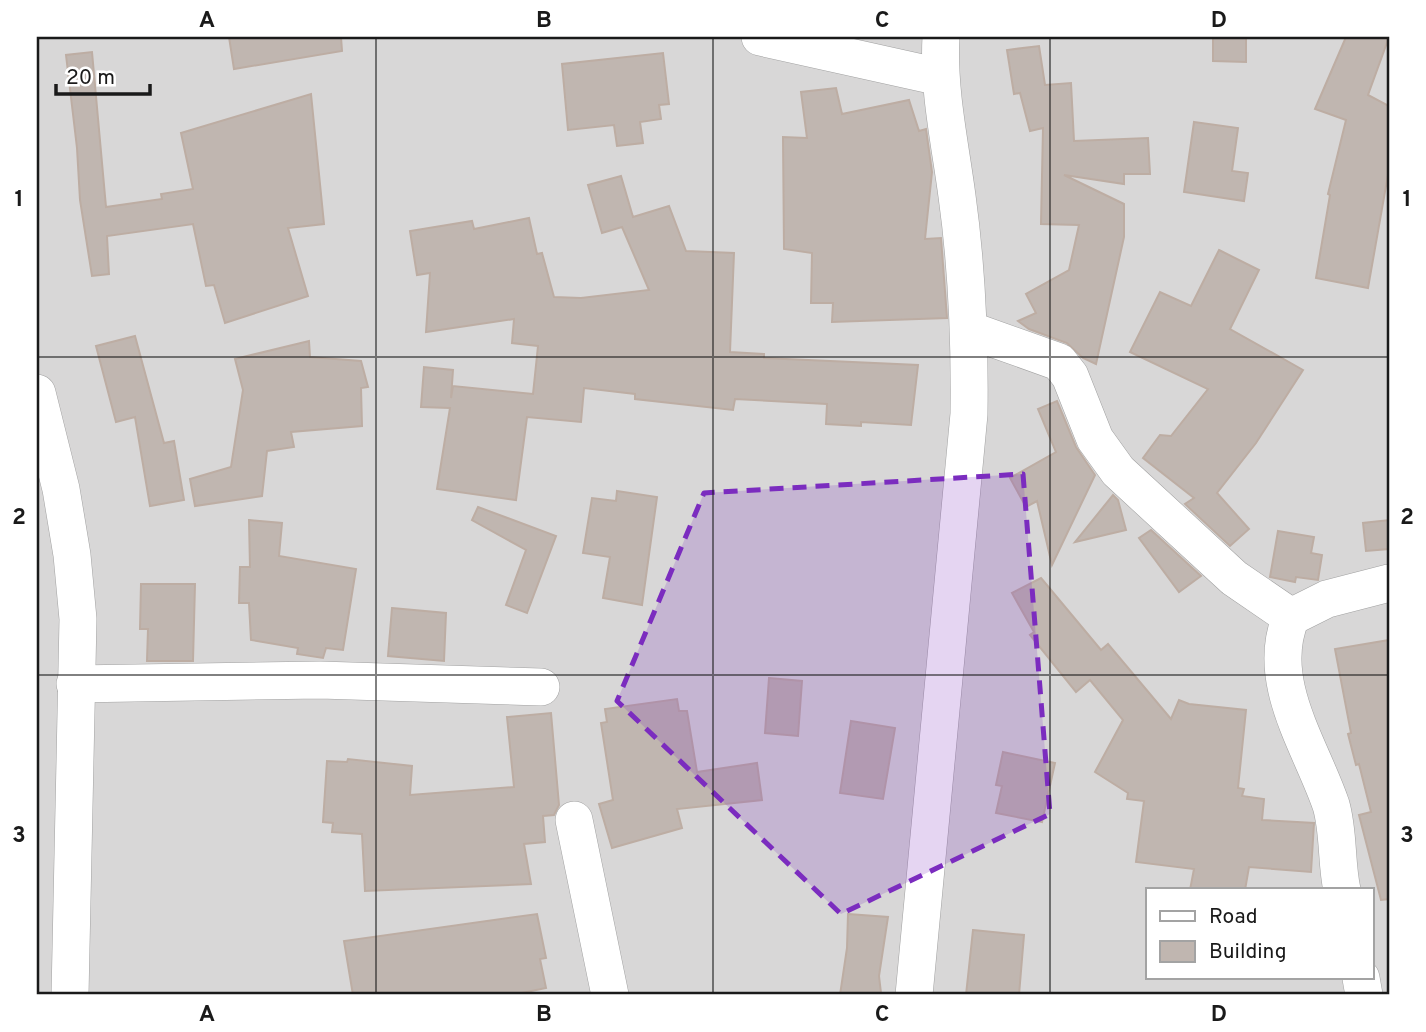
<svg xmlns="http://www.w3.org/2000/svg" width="1426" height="1032" viewBox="0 0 1426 1032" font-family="Overpass,sans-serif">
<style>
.residential{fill:#d8d7d7;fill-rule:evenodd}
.building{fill:#c0b6b0;stroke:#bdada3;stroke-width:2}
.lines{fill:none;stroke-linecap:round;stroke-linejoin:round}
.street-casing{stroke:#a1a1a1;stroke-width:38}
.street{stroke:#fff;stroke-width:37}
.marked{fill:#7b2cbf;fill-opacity:0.2;stroke:#7b2cbf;stroke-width:5;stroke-dasharray:14 9;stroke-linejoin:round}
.grid{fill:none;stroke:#1a1a1a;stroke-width:2;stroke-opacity:0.55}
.neatline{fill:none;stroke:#1a1a1a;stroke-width:2.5}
.grid-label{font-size:23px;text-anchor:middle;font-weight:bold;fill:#1a1a1a}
</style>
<rect width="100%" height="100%" fill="#ece7e0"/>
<!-- residential -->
<path class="residential" d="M37,37H1389V995H37ZM1148,890H1372V978H1148Z"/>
<!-- building -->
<g class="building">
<polygon points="229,37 341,37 342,51 234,69"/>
<polygon points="1213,37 1246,37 1246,62 1213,61"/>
<polygon points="1346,37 1389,37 1368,95 1389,106 1389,169 1368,288 1316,278 1330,195 1328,194 1346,120 1315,109"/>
<polygon points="1039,46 1045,85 1071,83 1074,141 1148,138 1150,174 1124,174 1124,184 1064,175 1124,204 1124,237 1096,364 1083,358 1067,343 1029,329 1018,321 1036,313 1026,294 1069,270 1079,225 1041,224 1043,128 1030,131 1020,93 1014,94 1007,50"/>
<polygon points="92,52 106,207 162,199 161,194 193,189 181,133 311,94 324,224 288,228 308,296 225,323 214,285 206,286 193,224 107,236 109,274 92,276 80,200 77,148 66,55"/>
<polygon points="663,53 669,104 659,105 661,119 640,122 643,143 617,146 614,125 568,130 562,64"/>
<polygon points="836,88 842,114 909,100 919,131 926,129 932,172 925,239 941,238 947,318 832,322 833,303 811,303 812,253 784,249 783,137 807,138 801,92"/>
<polygon points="1194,122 1238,128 1232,171 1248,173 1244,201 1184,192"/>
<polygon points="621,176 633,217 669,206 686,251 734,253 730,352 764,354 764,358 918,365 911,425 861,422 861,426 826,424 827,404 735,399 733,410 635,399 635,394 584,388 581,422 527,417 516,500 437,489 450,408 421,407 424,367 453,370 451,398 453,386 533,394 538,346 512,343 514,319 426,332 430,273 417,275 410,231 472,221 474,229 529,218 537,254 542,253 554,297 581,298 649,290 622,227 602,233 588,185"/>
<polygon points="1219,250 1259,270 1230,329 1303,370 1256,443 1217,493 1249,529 1230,546 1185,504 1194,498 1143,458 1160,435 1171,436 1208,389 1130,352 1160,292 1191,306"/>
<polygon points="135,336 164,443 174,441 184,500 150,506 135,417 116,422 96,346"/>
<polygon points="309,341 310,357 361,361 368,387 361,388 362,426 291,432 294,447 267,451 262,496 195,506 190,479 231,467 243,390 235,359"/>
<polygon points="1057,401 1076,447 1095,475 1052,565 1037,501 1026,507 1010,478 1056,452 1038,409"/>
<polygon points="617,491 657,497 642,605 603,598 610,557 583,553 592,498 616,501"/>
<polygon points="1113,495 1118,500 1126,530 1075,542"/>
<polygon points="478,507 556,536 527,613 506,605 526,550 472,520"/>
<polygon points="249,520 282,523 279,556 356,569 343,650 326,648 323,658 297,654 298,648 251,640 249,603 239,603 240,567 250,567"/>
<polygon points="1389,520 1389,549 1366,551 1363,523"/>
<polygon points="1151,530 1201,576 1179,592 1139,538"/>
<polygon points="1278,531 1314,537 1311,553 1322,555 1318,580 1296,577 1295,582 1270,577"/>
<polygon points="1041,578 1101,650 1108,644 1171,719 1179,700 1189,704 1246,710 1238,788 1244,789 1242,796 1264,799 1262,820 1314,823 1311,872 1249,867 1245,890 1190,890 1194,869 1136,862 1144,801 1127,799 1128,793 1095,772 1123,720 1090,680 1076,692 1030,635 1034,632 1012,593"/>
<polygon points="141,584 195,584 193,661 147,661 148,629 140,629"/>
<polygon points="392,608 446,613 444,661 388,656"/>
<polygon points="1389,640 1389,899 1381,900 1359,815 1371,812 1359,764 1356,765 1348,734 1351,733 1335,649"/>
<polygon points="769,678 802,681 798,736 765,733"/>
<polygon points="677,699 679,711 687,711 697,772 757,763 762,800 677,809 682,828 612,848 599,804 613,800 601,723 607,722 605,709"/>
<polygon points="551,713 559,805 554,815 543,816 545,842 524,844 531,884 365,891 362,834 332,832 333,823 323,822 327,761 347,762 348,759 412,766 410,795 514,787 507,717"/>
<polygon points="851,721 895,728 883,799 840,793"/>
<polygon points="1003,752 1055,763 1042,822 996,813 1002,786 996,785"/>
<polygon points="537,914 546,958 540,959 546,988 512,995 353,995 344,941"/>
<polygon points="848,914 888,917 879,976 881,993 840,995 847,948"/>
<polygon points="973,930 1024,935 1019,995 966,995"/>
</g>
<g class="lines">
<defs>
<g id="street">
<polyline points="760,37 940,77"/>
<polyline points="969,330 1059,362 1070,376 1095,439 1118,471 1234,578 1291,617"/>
<polyline points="37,393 61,489 72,555 78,619 70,995"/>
<polyline points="75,684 320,680 541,687"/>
<polyline points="574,820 610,995"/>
<path d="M1342,890C1336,863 1339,832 1331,805C1311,746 1264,681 1291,617L1327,599L1389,583"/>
<polyline points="1361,978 1364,995"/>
<path d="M914,995L969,414C970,340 967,268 957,196C950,143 938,90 941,37"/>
</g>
</defs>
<!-- street casing -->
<use href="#street" class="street-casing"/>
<!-- street -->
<use href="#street" class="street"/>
</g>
<!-- marked area -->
<path class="marked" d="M1023,474L1050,814L841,914L617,701L704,493Z"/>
<!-- grid -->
<path class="grid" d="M376,37V995M713,37V995M1050,37V995M37,357H1389M37,675H1389"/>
<!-- border -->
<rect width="1426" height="1032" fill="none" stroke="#ffffff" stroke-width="77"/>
<!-- legend -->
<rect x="1146" y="888" width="228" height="91" fill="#ffffff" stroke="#a3a3a3" stroke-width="2"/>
<rect x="1160" y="911" width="35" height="10" fill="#ffffff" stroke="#a3a3a3" stroke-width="2"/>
<text x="1209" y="923" font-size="21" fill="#1a1a1a">Road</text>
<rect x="1160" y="941" width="35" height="21" fill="#c0b6b0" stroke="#a3a3a3" stroke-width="2"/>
<text x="1209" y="958" font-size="21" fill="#1a1a1a">Building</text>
<!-- scale -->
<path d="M56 84v10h94v-10" fill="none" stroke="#1a1a1a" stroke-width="3.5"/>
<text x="66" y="84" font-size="21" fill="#1a1a1a" stroke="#ffffff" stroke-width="5" paint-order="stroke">20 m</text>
<rect x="38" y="38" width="1350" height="955" class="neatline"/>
<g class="grid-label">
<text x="207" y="27">A</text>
<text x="544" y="27">B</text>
<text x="882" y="27">C</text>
<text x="1219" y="27">D</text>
<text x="19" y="206">1</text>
<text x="1407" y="206">1</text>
<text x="19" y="524">2</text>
<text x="1407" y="524">2</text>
<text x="19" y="842">3</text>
<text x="1407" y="842">3</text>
<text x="207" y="1021">A</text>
<text x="544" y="1021">B</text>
<text x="882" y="1021">C</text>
<text x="1219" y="1021">D</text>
</g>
</svg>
